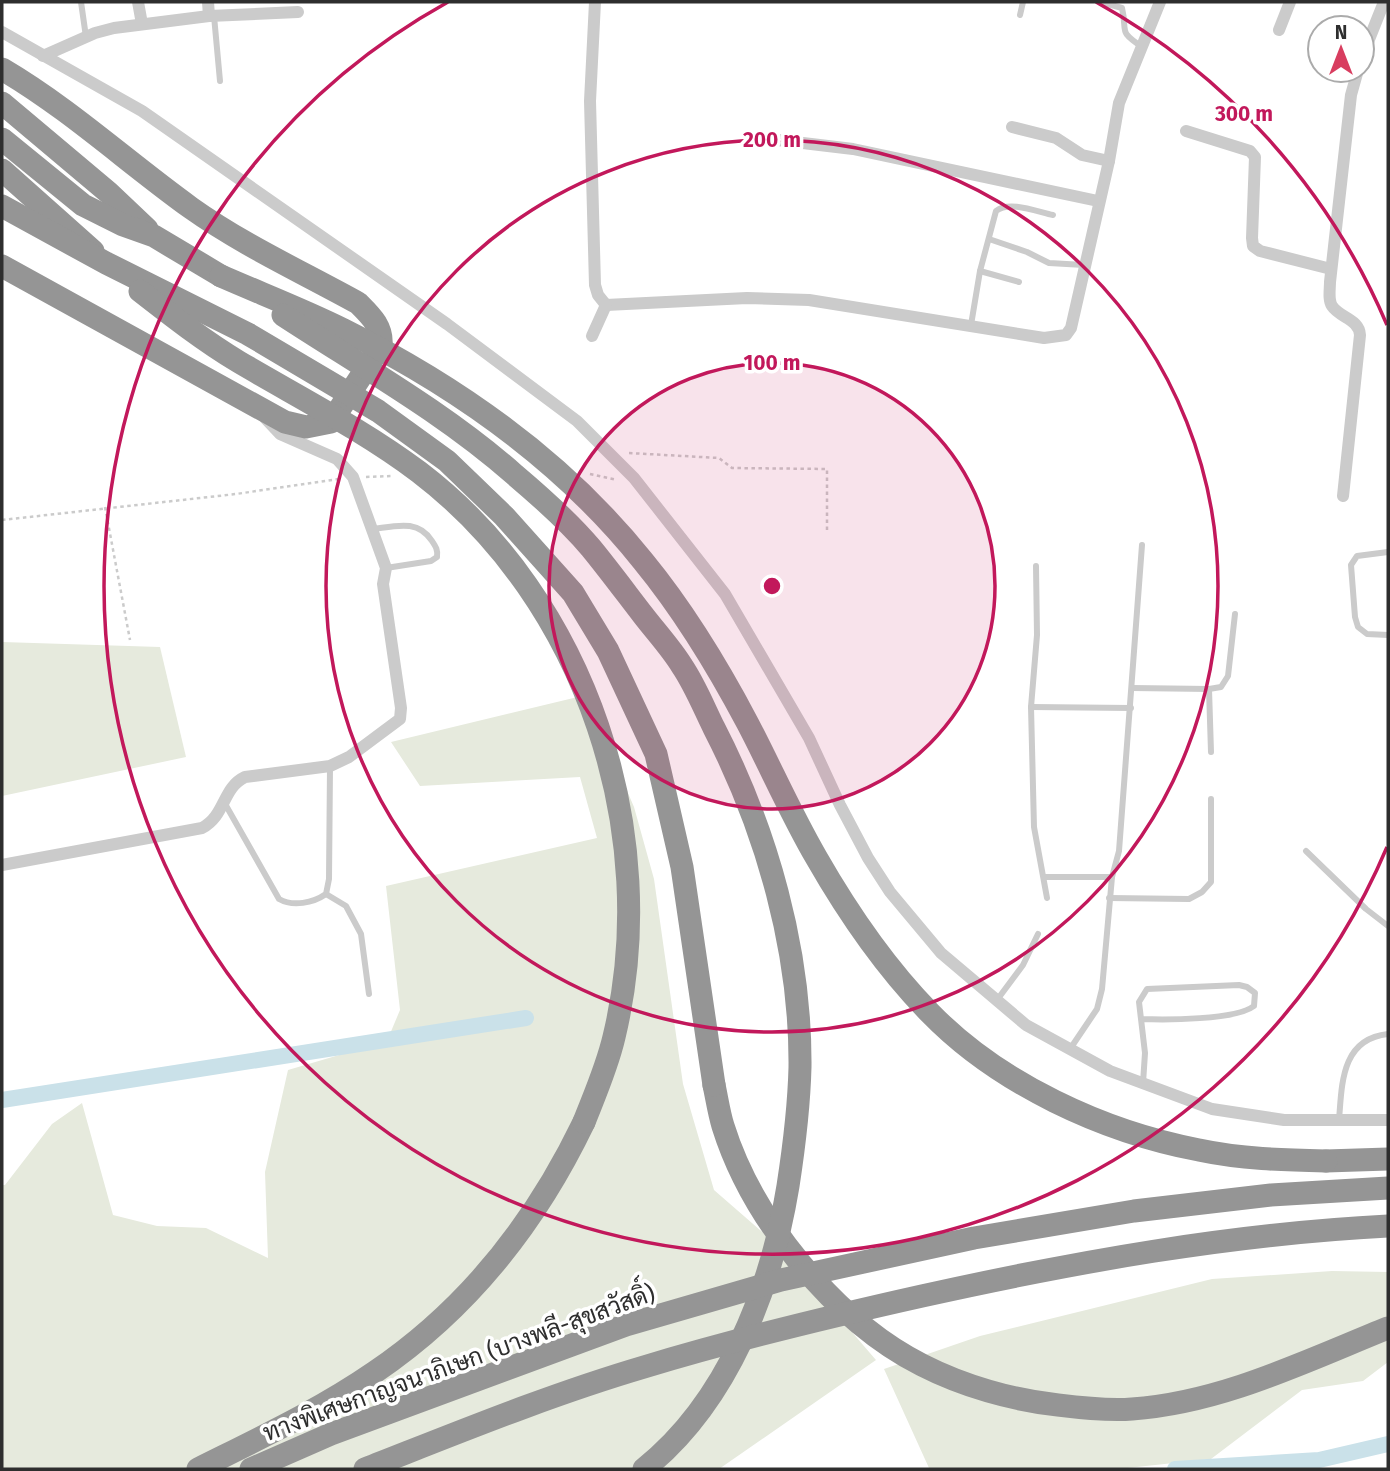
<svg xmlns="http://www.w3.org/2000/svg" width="1390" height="1471" viewBox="0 0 1390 1471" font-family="'Fira Sans',Sarabun,sans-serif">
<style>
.green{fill:#e6eadd}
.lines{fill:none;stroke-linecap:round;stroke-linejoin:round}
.canal{stroke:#cae1e9;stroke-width:16}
.path{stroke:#cbcbcb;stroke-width:2.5;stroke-dasharray:3.5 3.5;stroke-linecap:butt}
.service{stroke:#cbcbcb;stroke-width:6}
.minor{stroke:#cbcbcb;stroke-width:12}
.motorway{stroke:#959595;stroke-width:23}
.motorway-bridge{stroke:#959595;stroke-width:23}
.ring{fill:none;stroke:#c2185b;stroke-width:3.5}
.labels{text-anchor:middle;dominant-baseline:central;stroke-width:7;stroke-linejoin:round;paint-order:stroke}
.street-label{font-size:24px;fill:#2e2e2e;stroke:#fff}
.centre{fill:#c2185b;stroke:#fff;stroke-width:3.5}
.ring-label{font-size:21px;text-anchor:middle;font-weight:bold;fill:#c2185b;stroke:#fff;stroke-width:7;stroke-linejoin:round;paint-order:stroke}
</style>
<rect width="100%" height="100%" fill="#fff"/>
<!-- green -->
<g class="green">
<polygon points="2,642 160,647 186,757 2,796"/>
<polygon points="586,695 634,807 654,879 683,1084 714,1190 776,1244 876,1360 719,1469 2,1469 2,1185 5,1185 52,1124 82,1103 113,1215 157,1226 206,1228 268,1258 265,1172 288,1070 387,1041 400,1010 386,886 597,838 580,777 420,786 391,742"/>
<polygon points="1332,1271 1388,1272 1388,1362 1363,1381 1302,1390 1211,1459 1118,1469 929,1468 884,1369 980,1336 1212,1279"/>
</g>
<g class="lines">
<!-- canal -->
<g class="canal">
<polyline points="2,1100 526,1018"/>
<polyline points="1175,1469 1319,1460 1388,1444"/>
</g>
<!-- path -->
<g class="path">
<polyline points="629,453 719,458 732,468 827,469 827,533"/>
<polyline points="590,474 617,480"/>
<polyline points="366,477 391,476"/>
<polyline points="105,507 130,640"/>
<polyline points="2,520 236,494 339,479"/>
</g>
<!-- service -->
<g class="service">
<polyline points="81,2 86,37"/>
<path d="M1101,2L1122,8C1128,33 1117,30 1142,47"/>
<polyline points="1020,15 1023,2"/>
<polyline points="214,16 220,81"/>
<polyline points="989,239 1027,252 1049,263 1084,265"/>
<polyline points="980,271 1019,282"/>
<path d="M971,325L980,271L996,211C1009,200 1038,212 1053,215"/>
<path d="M373,529C396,526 418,519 432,541C436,547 438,550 437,557L431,561L386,568"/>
<polyline points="1388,552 1357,556 1351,565 1355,617 1358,627 1367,634 1388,635"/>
<polyline points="1036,566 1037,635 1031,707 1034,827 1047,898"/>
<polyline points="1132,688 1209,689 1221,687 1228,676 1235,614"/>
<polyline points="1209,689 1211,752"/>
<polyline points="1031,707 1131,708"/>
<path d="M224,802L279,899C293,907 313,903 326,894L329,879L330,767"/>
<polyline points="1306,851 1366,909 1388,926"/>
<polyline points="1045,877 1112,877"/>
<polyline points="326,894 346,906 361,934 369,994"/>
<polyline points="1109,898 1189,899 1202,892 1211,882 1211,799"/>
<polyline points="997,1000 1023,965 1038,934"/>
<path d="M1141,1019L1139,1002L1147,989L1239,985L1247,987L1255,993L1254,1006C1236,1020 1165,1020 1141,1019L1145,1053L1143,1083"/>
<polyline points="1070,1049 1097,1009 1102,989 1112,877 1119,851 1142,545"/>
<path d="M1339,1120C1342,1084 1341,1039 1388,1034"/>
</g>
<!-- minor -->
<g class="minor">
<polyline points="138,2 142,24"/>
<polyline points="208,2 209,16"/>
<polyline points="595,2 590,101 595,285 598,295 606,305 747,298 809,300 1044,338 1066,335 1071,328 1109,161 1119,103 1160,2"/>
<polyline points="1279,30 1290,2"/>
<polyline points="2,32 142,111 447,324 577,421 634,478 725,594 809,738 840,805 868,858 890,892 941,953 1026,1025 1110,1071 1212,1109 1284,1120 1388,1120"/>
<polyline points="43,56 95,33 114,28 209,16 298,12"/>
<polyline points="1362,57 1384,2"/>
<polyline points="1012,127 1056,138 1082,155 1109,161"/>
<polyline points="1186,131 1250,151 1255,157 1252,238 1253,246 1260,251 1331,269"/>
<polyline points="761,138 853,149 1098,201"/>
<polyline points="592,336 606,305"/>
<path d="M1343,496L1360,335C1359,319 1340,318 1332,306C1328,300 1330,289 1330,282L1351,95L1358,70"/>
<path d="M2,865L202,828C226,815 222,788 245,777L330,766L349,757L400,719L401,708L383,584L386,568L353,477L337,459L280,434L265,418"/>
</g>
<!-- motorway -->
<g class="motorway">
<path d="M2,69C70,109 127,162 191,208C243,245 302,272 358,303C371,316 383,327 381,346L331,422L306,427L285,422L2,266"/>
<polyline points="2,103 109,193 147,229"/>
<polyline points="2,139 83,205 123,225 154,236 221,276"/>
<polyline points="2,170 93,251"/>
<path d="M714,1085C717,1099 719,1113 723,1126C752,1219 835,1321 922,1365C963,1386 1012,1400 1058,1405C1082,1408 1108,1411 1132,1409C1221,1403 1306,1361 1388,1328"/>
<polyline points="1326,1161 1388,1159"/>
<path d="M198,1469C258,1439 320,1410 375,1372C468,1309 536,1222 584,1122"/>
</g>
<!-- motorway-bridge -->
<g class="motorway-bridge">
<polyline points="2,206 106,263 248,334 378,411 447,461 504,516 573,593 608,651 656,754 682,867 714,1085"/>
<path d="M221,276C262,294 304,310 344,330C458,387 564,462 643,561C684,611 718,667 748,724C771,768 791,814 816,857C848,913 885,967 930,1013C999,1084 1104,1132 1199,1150C1241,1159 1283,1160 1326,1161"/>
<path d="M140,291C172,316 204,341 239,362C300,398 363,430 419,472C587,600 663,834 614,1037C607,1067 595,1094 584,1122"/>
<path d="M283,315C361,366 445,413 515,475C541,497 569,522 591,548C609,570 626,593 643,615C656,632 671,648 682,666C695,685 704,708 714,728C767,831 801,951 800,1067C799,1107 794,1147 788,1186C771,1289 728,1402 644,1469"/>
<polyline points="251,1469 331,1434 626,1325 781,1280 974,1238 1134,1211 1271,1195 1388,1188"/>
<path d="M365,1469C457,1433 549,1395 644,1367C736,1339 828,1317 922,1296C1075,1262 1231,1234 1388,1226"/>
</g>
</g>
<!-- distance rings -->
<circle cx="772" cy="586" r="223" fill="#c2185b" fill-opacity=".12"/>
<g class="ring">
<circle cx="772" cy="586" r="223"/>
<circle cx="772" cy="586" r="446"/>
<path d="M1387 847A668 668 0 1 1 448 2M1096 2A668 668 0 0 1 1387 325"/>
</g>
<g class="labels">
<!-- street labels -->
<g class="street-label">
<text transform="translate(459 1363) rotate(-20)">ทางพิเศษกาญจนาภิเษก (บางพลี-สุขสวัสดิ์)</text>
</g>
</g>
<circle cx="772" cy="586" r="10" class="centre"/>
<g class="ring-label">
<text x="1244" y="121">300 m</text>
<text x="772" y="147">200 m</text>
<text x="772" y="370">100 m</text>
</g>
<!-- border -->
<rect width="1390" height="1471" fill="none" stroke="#2e2e2e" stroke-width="7"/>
<!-- north arrow -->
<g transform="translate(1341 49)"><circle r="33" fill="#ffffff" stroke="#ababab" stroke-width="2"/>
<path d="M0-5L12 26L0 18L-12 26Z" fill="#d83d5f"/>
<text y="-10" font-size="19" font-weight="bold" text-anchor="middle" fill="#2e2e2e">N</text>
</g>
</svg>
